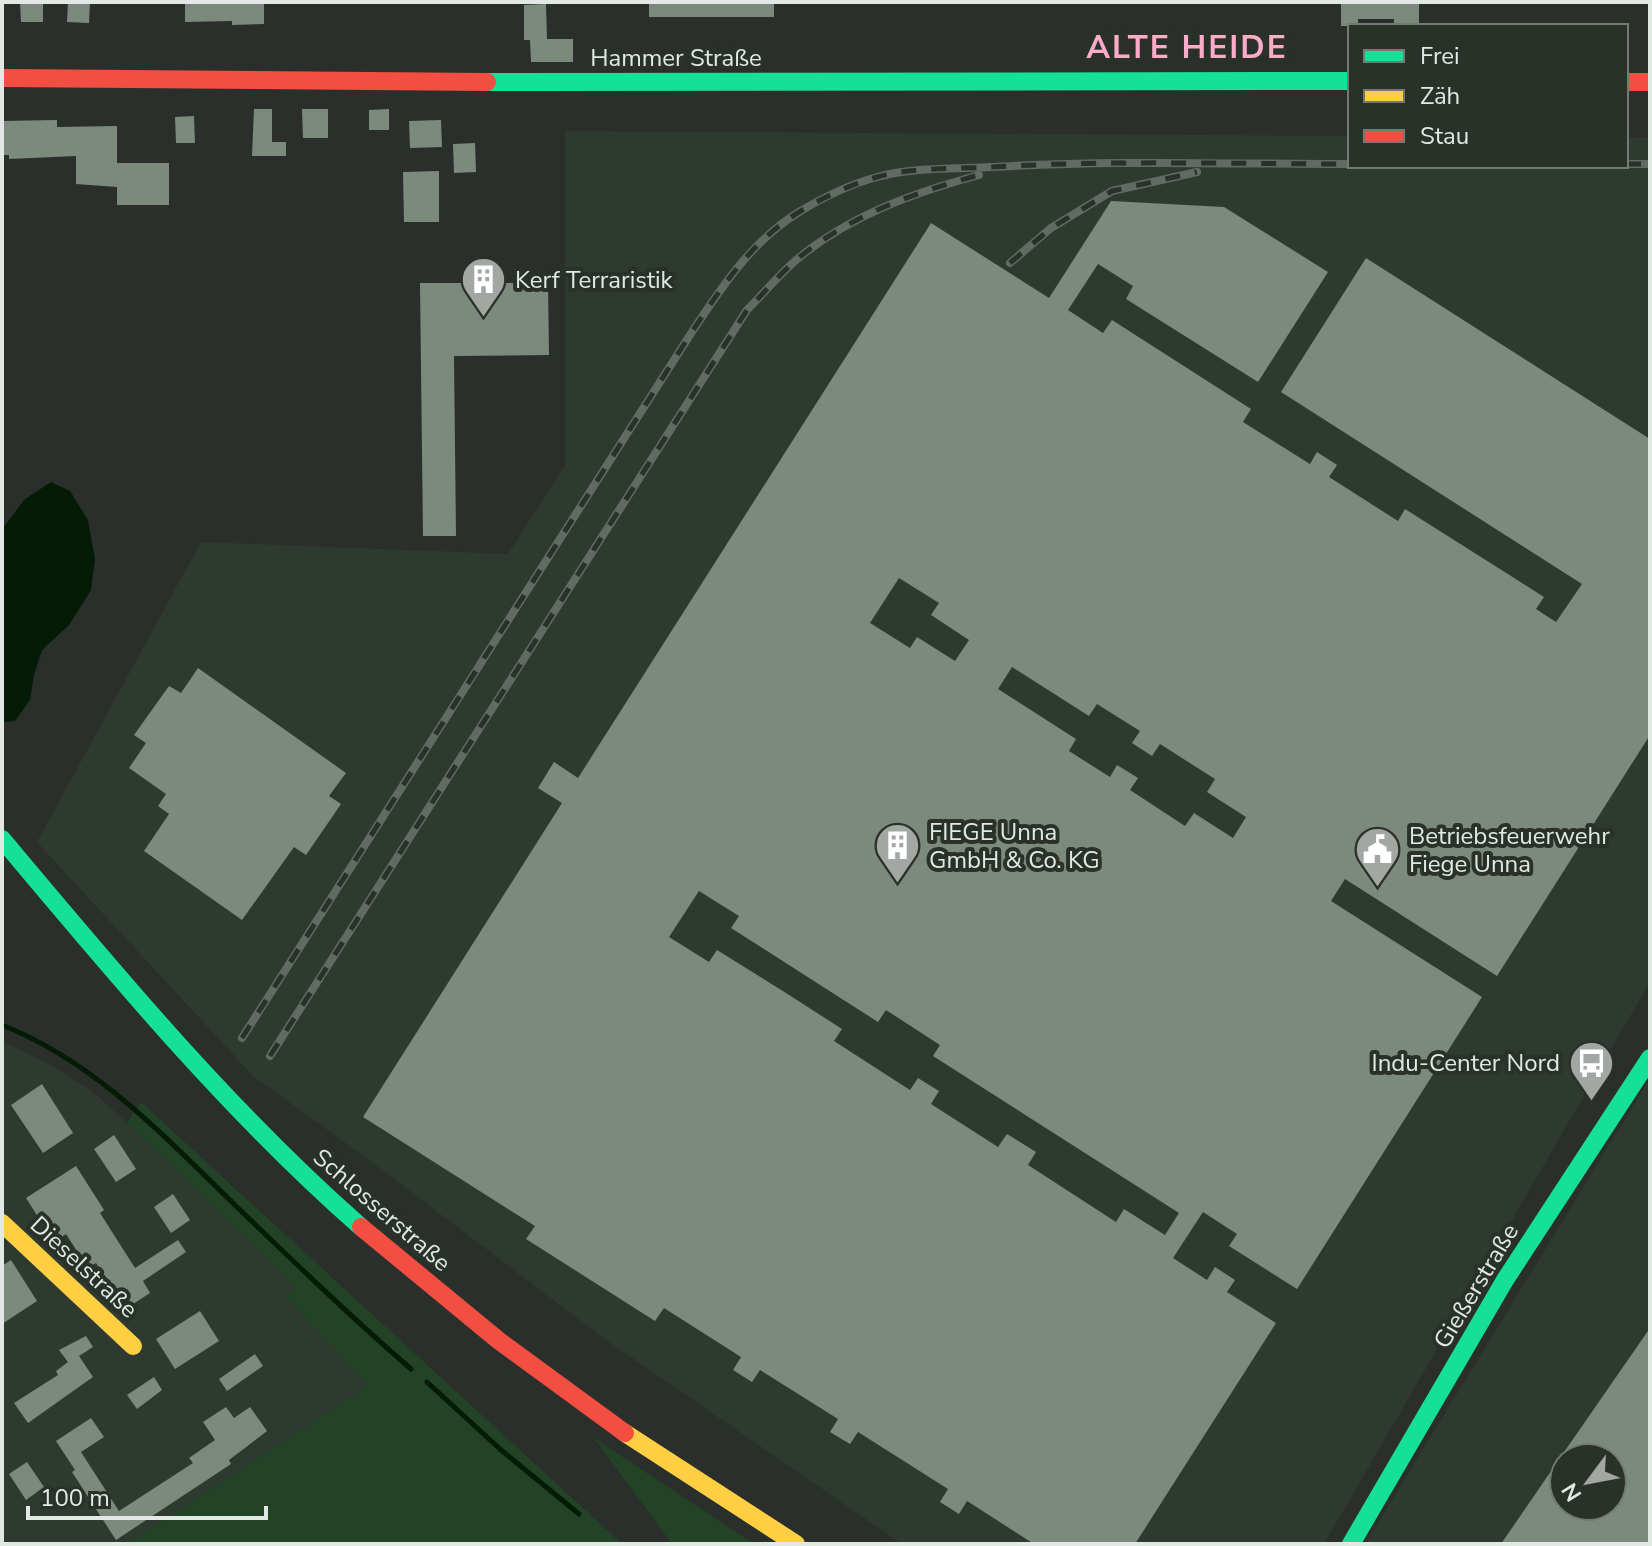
<svg xmlns="http://www.w3.org/2000/svg" width="1652" height="1546" viewBox="0 0 1652 1546" font-family="'Nunito Sans',sans-serif">
<style>
.built{fill:#2e3a2f;fill-rule:evenodd}
.green{fill:#224326}
.water{fill:#041b05}
.lines{fill:none;stroke-linecap:round;stroke-linejoin:round}
.stream{stroke:#041b05;stroke-width:5}
.building{fill:#7c8a7d;fill-rule:evenodd}
.fast{stroke:#16e098;stroke-width:18}
.slow{stroke:#ffcf43;stroke-width:18}
.jam{stroke:#f24e42;stroke-width:18}
.rail-casing{stroke:#636963;stroke-width:8}
.rail{stroke:#293129;stroke-width:5;stroke-dasharray:15;stroke-linecap:butt}
.labels{text-anchor:middle;dominant-baseline:central;stroke-width:8;stroke-linejoin:round;paint-order:stroke}
.street-label{font-size:24px;fill:#e2e8e3;stroke:#293129}
.poi-label{font-size:24px;fill:#e2e8e3;stroke:#293129;text-anchor:start}
.district-label{font-size:32px;font-weight:bold;letter-spacing:2px;fill:#fcacc9;stroke:#293129}
</style>
<rect width="100%" height="100%" fill="#2b2f2b"/>
<!-- built -->
<g class="built">
<polygon points="565,131 1350,136 1350,166 1626,166 1626,138 1650,138 1650,982 1324,1544 902,1544 609,1342 365,1157 254,1077 37,842 201,542 508,554 565,465"/>
<polygon points="2,1041 51,1065 92,1091 127,1123 296,1287 286,1297 368,1386 128,1544 2,1544"/>
<path d="M1650,1078V1544H1365ZM1564,1458H1612V1506H1564Z"/>
</g>
<!-- green -->
<g class="green">
<polygon points="141,1102 620,1542 621,1544 128,1544 368,1386 286,1297 296,1287 127,1123"/>
<polygon points="594,1438 754,1544 672,1544"/>
</g>
<!-- water -->
<polygon class="water" points="51,482 70,491 88,520 95,559 91,590 69,625 42,650 34,675 30,700 15,721 2,722 2,529 25,499"/>
<g class="lines">
<!-- stream -->
<g class="stream">
<path d="M2,1025C96,1062 166,1138 237,1207C294,1262 351,1317 411,1369"/>
<polyline points="427,1382 501,1450 579,1514"/>
</g>
</g>
<!-- building -->
<g class="building">
<polygon points="20,2 43,2 43,22 21,22"/>
<polygon points="68,2 90,2 89,23 67,22"/>
<polygon points="185,2 264,2 264,24 232,25 232,21 185,22"/>
<rect x="649" y="2" width="125" height="15"/>
<polygon points="1341,2 1419,2 1419,26 1394,26 1394,19 1358,19 1358,26 1341,26"/>
<polygon points="546,4 547,39 573,39 573,62 531,62 530,40 524,40 524,5"/>
<polygon points="254,109 272,109 272,142 286,142 286,156 252,156"/>
<polygon points="302,109 328,109 328,138 303,138"/>
<polygon points="389,109 389,130 369,130 369,110"/>
<polygon points="194,116 195,143 176,143 175,117"/>
<polygon points="57,120 57,127 117,126 117,163 169,163 169,205 117,205 117,187 76,184 76,156 9,159 9,155 2,155 2,121"/>
<polygon points="441,120 442,147 410,148 409,121"/>
<polygon points="475,143 476,172 454,173 453,144"/>
<polygon points="439,171 439,222 404,222 403,172"/>
<path d="M1111,201L1224,207L1328,272L1258,382L1126,299L1133,286L1098,264L1068,310L1103,333L1112,320L1251,409L1243,422L1310,464L1317,452L1337,465L1329,477L1398,521L1405,509L1544,597L1536,609L1556,622L1582,584L1281,392L1366,258L1650,439V735L1497,976L1345,879L1331,901L1482,997L1297,1289L1229,1246L1237,1234L1203,1212L1173,1258L1207,1280L1215,1267L1235,1280L1227,1292L1276,1323L1135,1544H1034L967,1501L959,1514L940,1502L948,1489L858,1432L850,1444L830,1432L838,1419L760,1370L752,1382L733,1370L741,1357L664,1308L655,1321L526,1239L535,1226L363,1117L562,803L538,788L554,762L578,778L931,223L1049,298ZM899,578L939,603L931,615L969,640L955,661L917,637L910,648L870,623ZM1012,667L1089,716L1097,704L1140,731L1132,743L1152,756L1160,744L1215,779L1207,792L1246,817L1233,838L1194,813L1185,826L1130,790L1138,778L1117,765L1110,777L1069,751L1076,739L998,689ZM699,891L739,916L731,928L878,1022L886,1010L940,1045L933,1056L1179,1213L1165,1235L1124,1209L1116,1222L1028,1165L1036,1152L1007,1134L998,1147L931,1104L939,1091L918,1078L910,1090L834,1041L842,1029L786,993L717,950L709,962L669,937Z"/>
<polygon points="420,283 548,283 549,355 454,356 456,536 423,536"/>
<polygon points="198,668 346,773 329,796 341,804 306,855 294,847 242,920 144,851 169,814 158,806 166,794 129,768 146,743 134,735 169,686 181,693"/>
<polygon points="42,1084 73,1133 43,1153 11,1105"/>
<polygon points="114,1135 136,1169 116,1182 94,1149"/>
<polygon points="76,1166 104,1210 100,1213 135,1268 178,1240 186,1252 143,1281 150,1293 127,1308 96,1263 88,1268 66,1234 54,1242 26,1198"/>
<polygon points="173,1194 190,1220 171,1233 154,1207"/>
<polygon points="11,1260 37,1301 2,1324 2,1266"/>
<polygon points="200,1311 219,1341 175,1369 156,1339"/>
<path d="M1650,1328V1544H1501L1560,1458ZM1564,1458H1612V1506H1564Z"/>
<polygon points="86,1336 93,1347 79,1356 93,1377 28,1423 14,1403 58,1375 56,1371 68,1362 59,1350"/>
<polygon points="255,1354 263,1366 227,1391 219,1379"/>
<polygon points="154,1377 162,1390 137,1409 127,1395"/>
<polygon points="226,1407 234,1418 250,1407 267,1431 229,1460 231,1464 116,1540 72,1472 75,1470 56,1441 91,1418 104,1437 81,1452 119,1511 193,1463 189,1458 215,1440 203,1422"/>
<polygon points="27,1462 44,1487 26,1500 9,1474"/>
</g>
<g class="lines">
<!-- fast -->
<g class="fast">
<polyline points="487,82 1350,81"/>
<path d="M2,839C116,975 228,1110 361,1227"/>
<polyline points="1351,1544 1505,1280 1650,1058"/>
</g>
<!-- slow -->
<g class="slow">
<polyline points="2,1223 133,1346"/>
<polyline points="625,1433 796,1544"/>
</g>
<!-- jam -->
<g class="jam">
<polyline points="2,78 487,82"/>
<polyline points="1626,82 1650,82"/>
<polyline points="361,1227 498,1340 625,1433"/>
</g>
<defs>
<g id="rail">
<polyline points="1626,164 1650,164"/>
<polyline points="1010,263 1051,228 1112,191 1197,172"/>
<path d="M242,1038L688,338C719,291 750,242 799,212C822,198 851,184 877,177C913,167 955,169 992,167C1111,160 1231,164 1350,164"/>
<path d="M270,1056L747,310C763,294 778,276 795,261C848,216 913,193 979,175"/>
</g>
</defs>
<!-- rail casing -->
<use href="#rail" class="rail-casing"/>
<!-- rail -->
<use href="#rail" class="rail"/>
</g>
<!-- icons -->
<defs>
<symbol id="building-pin" viewBox="-11 -11 22 30"><path d="M0 17L-7.5 6A9.5 9.5 0 1 1 7.5 6Z" fill="#a2a7a3" stroke="#293129"/><path d="M-4-6H4V6H1V3H-1V6H-4ZM-2.5-4.3h1.7v1.8h-1.7ZM.8-4.3h1.7v1.8H.8ZM-2.5-1h1.7V.8h-1.7ZM.8-1h1.7V.8H.8Z" fill="#fff"/></symbol>
<symbol id="civic-pin" viewBox="-11 -11 22 30"><path d="M0 17L-7.5 6A9.5 9.5 0 1 1 7.5 6Z" fill="#a2a7a3" stroke="#293129"/><path d="M-.6-6.5H3V-4.5H.6V-3L4-1V1h2V6H-6V1h2V-1L-.6-3ZM-1.2 2.5V6h2.4V2.5Z" fill="#fff"/></symbol>
<symbol id="bus-pin" viewBox="-11 -11 22 30"><path d="M0 17L-7.5 6A9.5 9.5 0 1 1 7.5 6Z" fill="#a2a7a3" stroke="#293129"/><path d="M-5-6H5V4H4V6H2V4H-2V6H-4V4H-5ZM-3.5-4V0h7V-4ZM-3.5 1.2v1.5H-2V1.2ZM2 1.2v1.5H3.5V1.2Z" fill="#fff"/></symbol>
</defs>
<g fill-rule="evenodd">
<use href="#building-pin" x="458" y="254" width="51" height="69"/>
<use href="#building-pin" x="872" y="820" width="51" height="69"/>
<use href="#civic-pin" x="1352" y="824" width="51" height="69"/>
<use href="#bus-pin" x="1566" y="1038" width="51" height="69"/>
</g>
<g class="labels">
<!-- street labels -->
<g class="street-label">
<text x="676" y="58">Hammer Straße</text>
<text transform="translate(382 1210) rotate(41)">Schlosserstraße</text>
<text transform="translate(84 1267) rotate(43)">Dieselstraße</text>
<text transform="translate(1476 1286) rotate(-59)">Gießerstraße</text>
</g>
<!-- poi labels -->
<g class="poi-label">
<text x="515" y="280">Kerf Terraristik</text>
<text x="929" y="832">FIEGE Unna<tspan x="929" dy="28">GmbH &amp; Co. KG</tspan></text>
<text x="1409" y="836">Betriebsfeuerwehr<tspan x="1409" dy="28">Fiege Unna</tspan></text>
<text x="1560" y="1063" text-anchor="end">Indu-Center Nord</text>
</g>
<!-- district labels -->
<g class="district-label">
<text x="1187" y="47">ALTE HEIDE</text>
</g>
</g>
<!-- border -->
<rect width="1652" height="1546" fill="none" stroke="#e2e8e3" stroke-width="8"/>
<!-- legend -->
<rect x="1348" y="24" width="280" height="144" fill="#293129" stroke="#737a73" stroke-width="2"/>
<rect x="1364" y="50" width="40" height="12" fill="#16e098" stroke="#737a73" stroke-width="2"/>
<text x="1420" y="64" font-size="24" fill="#e2e8e3">Frei</text>
<rect x="1364" y="90" width="40" height="12" fill="#ffcf43" stroke="#737a73" stroke-width="2"/>
<text x="1420" y="104" font-size="24" fill="#e2e8e3">Zäh</text>
<rect x="1364" y="130" width="40" height="12" fill="#f24e42" stroke="#737a73" stroke-width="2"/>
<text x="1420" y="144" font-size="24" fill="#e2e8e3">Stau</text>
<!-- north arrow -->
<g transform="translate(1588 1482) rotate(238)"><circle r="38" fill="#293129" stroke="#737a73" stroke-width="2"/>
<path d="M0-6L14 30L0 20L-14 30Z" fill="#a2a7a3"/>
<text y="-12" font-size="22" font-weight="bold" text-anchor="middle" fill="#e2e8e3">N</text>
</g>
<!-- scale -->
<path d="M28 1506v12h238v-12" fill="none" stroke="#e2e8e3" stroke-width="4"/>
<text x="40" y="1506" font-size="24" fill="#e2e8e3" stroke="#293129" stroke-width="6" paint-order="stroke">100 m</text>
</svg>
